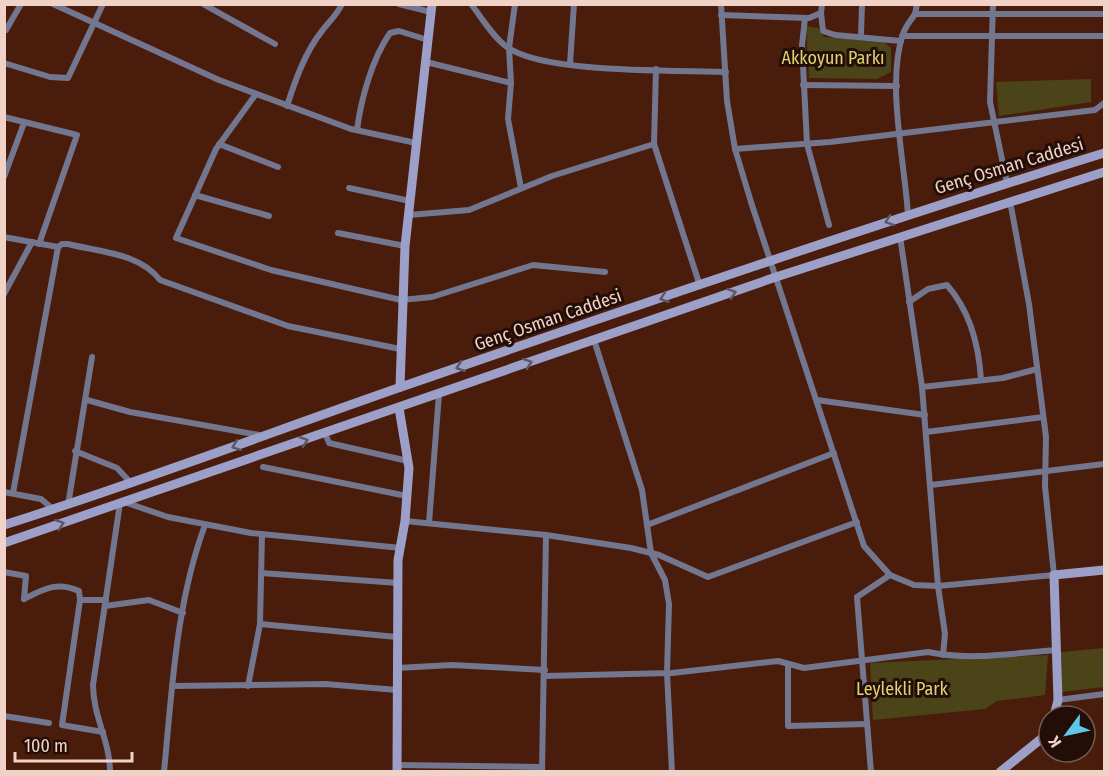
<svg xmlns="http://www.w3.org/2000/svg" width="1109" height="776" viewBox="0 0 1109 776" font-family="'Fira Sans Condensed',sans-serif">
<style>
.green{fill:#4a4418}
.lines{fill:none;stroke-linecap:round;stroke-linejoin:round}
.street{stroke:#73768f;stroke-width:6}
.secondary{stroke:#9ca0c8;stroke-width:9}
.oneway{stroke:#5f5768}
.labels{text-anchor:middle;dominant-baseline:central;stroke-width:6;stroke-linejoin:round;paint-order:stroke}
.park-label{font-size:18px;fill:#e0d273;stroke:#220e07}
.street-label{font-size:18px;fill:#f0d2c7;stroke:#220e07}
</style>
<rect width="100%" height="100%" fill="#491c0b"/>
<!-- green -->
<g class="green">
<polygon points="806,26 818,28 824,37 884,42 891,48 891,72 877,79 809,78"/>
<polygon points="1091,79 1091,102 999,116 996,82"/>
<polygon points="1104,648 1104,687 1062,692 1061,652"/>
<polygon points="1048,655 1045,695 997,701 985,709 873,720 870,663"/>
</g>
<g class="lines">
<!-- street -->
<g class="street">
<polyline points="53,4 219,80 351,129 416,143"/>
<polyline points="203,4 275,44"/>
<polyline points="399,4 431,12"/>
<path d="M471,4C482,18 493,37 507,47C543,74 677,70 726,72"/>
<polyline points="515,4 509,48 511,83 508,119 521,188"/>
<polyline points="721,4 727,101 735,149 751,202 864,546 890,575"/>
<polyline points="993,4 990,102 1007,183"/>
<polyline points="821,13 823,31 835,35 901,41"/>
<polyline points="915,14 917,4"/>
<polyline points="721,15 809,18 821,13 822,4"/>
<polyline points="805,18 802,45 807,144 829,225"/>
<polyline points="6,30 21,4"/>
<polyline points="861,35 862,4"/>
<polyline points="902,36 1104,36"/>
<polyline points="426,62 511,83"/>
<polyline points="4,63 50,77 68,78 103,4"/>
<polyline points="570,64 574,4"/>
<polyline points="656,69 654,144 700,286"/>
<polyline points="803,85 897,86"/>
<polyline points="256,94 216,149 176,238 271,270 401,300 432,297 533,265 605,272"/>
<path d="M287,106C295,81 305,52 322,31C329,21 335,18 342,4"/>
<polyline points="4,117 77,135 39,244"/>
<path d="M357,130C361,99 372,59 390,33L399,31L428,40"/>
<polyline points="219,144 278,167"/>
<polyline points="735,149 830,142 1095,110 1104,103"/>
<polyline points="4,177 24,123"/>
<polyline points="349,188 410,201"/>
<polyline points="195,195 269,216"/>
<polyline points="409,215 469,210 552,176 654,144"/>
<path d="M908,215C905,163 886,83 903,34C905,27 911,20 915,14H1104"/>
<polyline points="338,233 405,246"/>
<polyline points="900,236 922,387 938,586 945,634 943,655"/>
<polyline points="4,237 58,247 13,493"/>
<path d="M58,247L62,244H68C99,252 140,253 160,280L288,326L400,349"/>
<polyline points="4,294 32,242"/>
<path d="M909,302L928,289L947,285C970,311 979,346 981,380"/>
<polyline points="594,340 642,490 651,553 665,580 669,604 667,673 672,772"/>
<polyline points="922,387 1003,378 1037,369"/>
<polyline points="87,400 130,412 259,435"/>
<polyline points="817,400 925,415"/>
<polyline points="926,432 1043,417"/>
<polyline points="325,433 329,443 408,461"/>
<polyline points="75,451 117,468 132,484"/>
<polyline points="263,467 407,496"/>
<polyline points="931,485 1104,464"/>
<polyline points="4,492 41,499 53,509"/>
<polyline points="124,502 168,517 251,533 401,548"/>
<polyline points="68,505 92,357"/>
<polyline points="405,521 546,535 631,548 659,555 708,577 857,522"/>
<polyline points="429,523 439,394"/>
<polyline points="647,525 834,453"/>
<polyline points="4,572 26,576 24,599"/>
<polyline points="261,573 398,583"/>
<path d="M24,599C44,589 57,581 79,591L80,600"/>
<polyline points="105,606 149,600 183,613"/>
<polyline points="260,624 397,637"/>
<polyline points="788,664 788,726 867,724"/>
<polyline points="397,668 452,665 545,670"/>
<path d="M545,676L672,673L778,661L804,668L928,652C970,661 1014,653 1056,650"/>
<polyline points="172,686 325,684 397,690"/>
<polyline points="248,686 260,624 262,534"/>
<polyline points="1058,700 1104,694"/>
<polyline points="4,716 49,723"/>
<polyline points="103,732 62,725 80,600 106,600"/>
<polyline points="397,765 542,767"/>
<path d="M110,772C110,741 93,716 93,685L120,503"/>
<path d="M164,772C172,690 176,603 205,525"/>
<polyline points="542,772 546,535"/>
<polyline points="871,772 857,597 890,575 914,585 938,586 1054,575 1045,486 1046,437 1029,304 1010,201"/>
</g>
<!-- secondary -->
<g class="secondary">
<polyline points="400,387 405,246 432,4"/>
<path d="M4,525C138,483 269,433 401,387C635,306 869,226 1104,153"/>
<polyline points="4,543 776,277 1104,172"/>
<polyline points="1054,716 1058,700 1054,575 1104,570"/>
<polyline points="397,772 398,560 405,521 409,468 399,408"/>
<polyline points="1000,772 1041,739 1049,727"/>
</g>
</g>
<!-- one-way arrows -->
<defs><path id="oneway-chevron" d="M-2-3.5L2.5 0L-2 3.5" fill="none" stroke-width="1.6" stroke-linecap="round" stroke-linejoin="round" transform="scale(1.5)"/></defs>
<g class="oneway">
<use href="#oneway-chevron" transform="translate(889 221) rotate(161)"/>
<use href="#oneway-chevron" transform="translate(732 293) rotate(-19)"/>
<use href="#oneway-chevron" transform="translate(664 298) rotate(161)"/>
<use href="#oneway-chevron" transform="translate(528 363) rotate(-19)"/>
<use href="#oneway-chevron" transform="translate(460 367) rotate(161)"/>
<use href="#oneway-chevron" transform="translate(304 441) rotate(-19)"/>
<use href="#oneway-chevron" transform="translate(236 446) rotate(159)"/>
<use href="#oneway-chevron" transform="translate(60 524) rotate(-19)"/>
</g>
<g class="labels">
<!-- park labels -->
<g class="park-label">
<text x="833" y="58">Akkoyun Parkı</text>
<text x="902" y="689">Leylekli Park</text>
</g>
<!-- street labels -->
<g class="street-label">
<text transform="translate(1009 166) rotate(-17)">Genç Osman Caddesi</text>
<text transform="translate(548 320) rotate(-19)">Genç Osman Caddesi</text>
</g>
</g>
<!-- border -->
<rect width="1109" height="776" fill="none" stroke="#f0d2c7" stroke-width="12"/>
<!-- north arrow -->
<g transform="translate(1067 734) rotate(237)"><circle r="28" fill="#220e07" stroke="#745c54" stroke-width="1.5"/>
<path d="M0-4.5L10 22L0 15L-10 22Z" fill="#5cc7e8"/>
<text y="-9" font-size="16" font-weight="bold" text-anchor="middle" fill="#f0d2c7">K</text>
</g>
<!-- scale -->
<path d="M15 752v9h117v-9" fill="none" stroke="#f0d2c7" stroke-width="3"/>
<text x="24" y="752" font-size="18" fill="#f0d2c7" stroke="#220e07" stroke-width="4.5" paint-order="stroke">100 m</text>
</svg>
